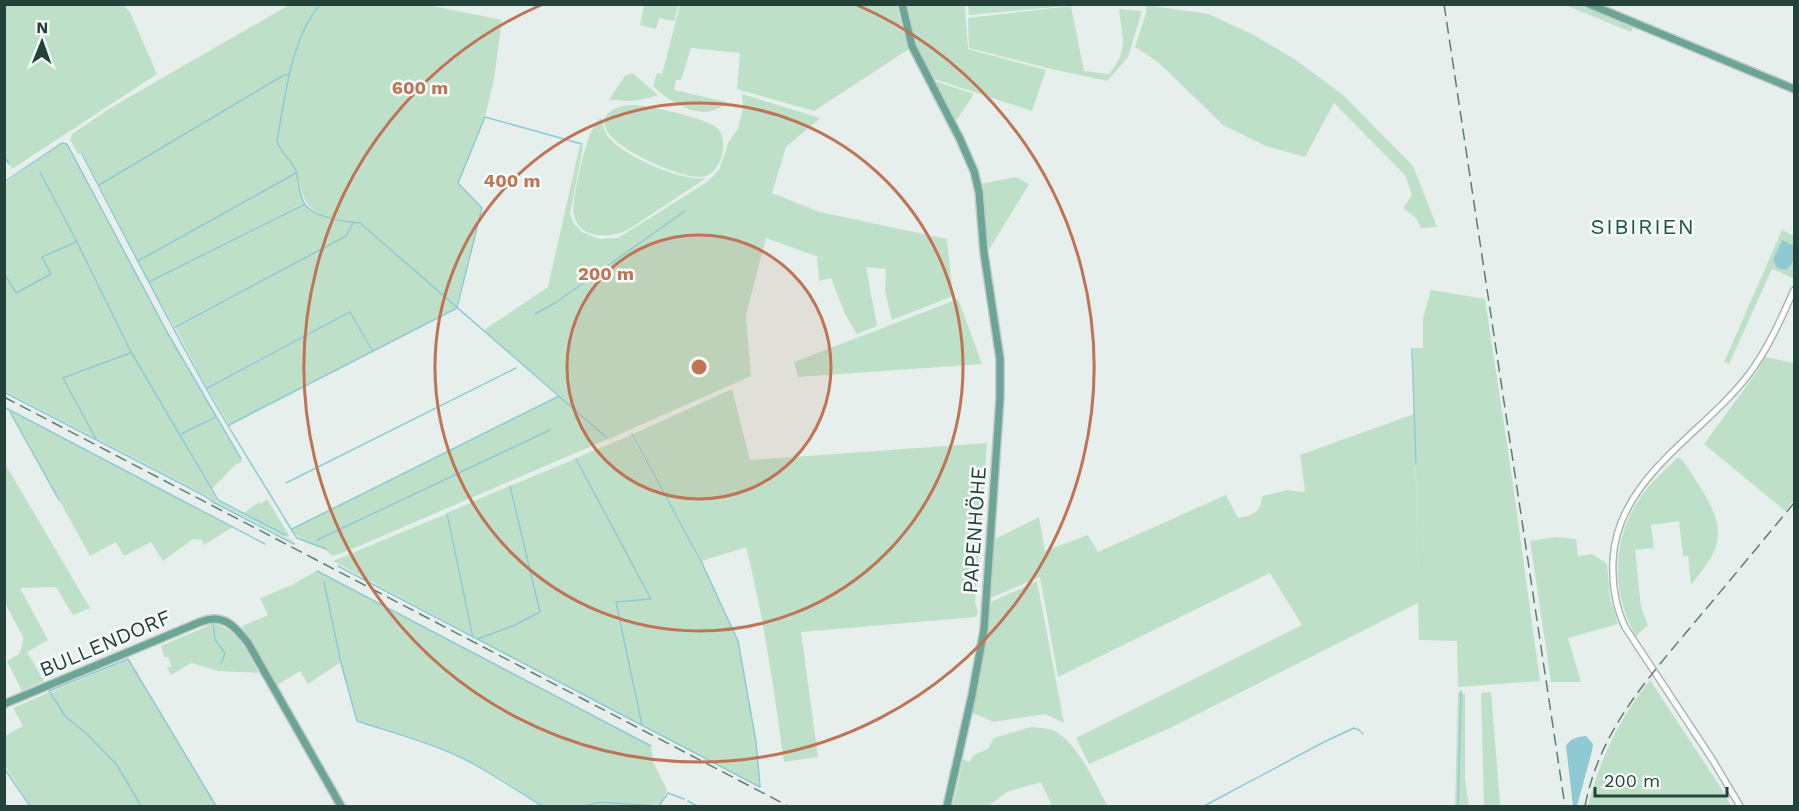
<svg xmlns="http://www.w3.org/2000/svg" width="1799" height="811" viewBox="0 0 1799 811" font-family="'Work Sans',sans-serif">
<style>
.green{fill:#bfe0c8}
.water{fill:#8ec9d4}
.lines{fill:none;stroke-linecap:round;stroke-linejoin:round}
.stream{stroke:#8ec9d4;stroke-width:1.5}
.minor-casing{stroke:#a8b8b2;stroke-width:8}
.major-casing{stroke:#c2cac8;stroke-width:10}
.minor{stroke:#fff;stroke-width:5}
.major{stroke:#6aa596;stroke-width:7}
.rail{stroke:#5f7d75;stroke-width:1.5;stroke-dasharray:12 6;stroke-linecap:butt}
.ring{fill:none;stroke:#c07456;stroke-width:3}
.labels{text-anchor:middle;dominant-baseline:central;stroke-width:5;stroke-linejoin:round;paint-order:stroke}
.street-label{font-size:21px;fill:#24423a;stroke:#f7fbf9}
.neighbourhood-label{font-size:22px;letter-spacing:1.5px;fill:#1f5548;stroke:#f7fbf9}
.centre{fill:#c07456;stroke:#f7fbf9;stroke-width:3}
.ring-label{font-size:18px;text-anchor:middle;font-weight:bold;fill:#c07456;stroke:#f7fbf9;stroke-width:5;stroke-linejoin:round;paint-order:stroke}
</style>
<rect width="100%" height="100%" fill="#e6efeb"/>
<!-- green -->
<g class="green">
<polygon points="4,5 123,5 130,12 157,74 12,169 4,155"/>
<path d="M289,5H319L313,13L320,5H428L502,20L494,79L485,117L458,183L482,208L456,306L457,307L373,351L350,312L206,387L175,327L285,268L174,326L149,283L305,204L315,212L337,219C330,216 321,215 314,210C298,200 303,176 291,162L295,170L304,203L149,282L83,154H78L70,139L72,134L112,107Z"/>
<polygon points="644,5 644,4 679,5 674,21 659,18 656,29 640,25"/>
<path d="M680,5H897L902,29L909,49L814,111L737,89L740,53L691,48L681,80H676L674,90L727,102C723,105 719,109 714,110C695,118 666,99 653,86L657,73L662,74Z"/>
<polygon points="905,5 965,5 968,49 1046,70 1032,111 934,79 919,53"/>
<polygon points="968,5 968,4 1077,5 969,15"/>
<polygon points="1146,5 1208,14 1252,34 1296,60 1343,95 1413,166 1437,227 1421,228 1416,218 1403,208 1412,195 1405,175 1334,103 1305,157 1266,146 1223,125 1158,62 1135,47 1146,13"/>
<polygon points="1565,5 1582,5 1633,26 1631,32"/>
<path d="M1071,6L1084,71L1109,74C1129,51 1122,37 1119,9L1142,11L1128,57L1107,81L1047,68L969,48L968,18Z"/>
<path d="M632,73L658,95C648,98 638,101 628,101C620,101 615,99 608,101L625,76Z"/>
<polygon points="934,81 974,94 955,122"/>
<path d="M742,94L820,118L786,147L772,193L820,212L947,239L953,296L892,320L885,291L886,269L866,267L877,326L857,334L845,314L831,278L819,281L817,257L827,260L766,238L746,315L751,376L609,439L568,403L608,439L350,550L332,556C319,540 304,547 292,529L560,396L484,330L548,287L580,145L583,146L570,214L574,224L582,232L600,239L618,238L707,182L719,170L729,141L738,129L743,108Z"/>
<path d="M635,105C653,107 705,117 718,129C728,139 723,166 710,174C701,181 681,174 670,170C654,164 594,139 606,116C611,107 625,105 635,105Z"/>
<path d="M601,117C603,125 604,132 609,138C626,157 682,182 706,178L628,230C610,238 578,240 574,214C571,201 584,150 589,137C591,130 597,123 601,117Z"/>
<polygon points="62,143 67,144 167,332 216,417 180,434 131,352 217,501 290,539 297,544 213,501 206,495 5,391 5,183"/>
<polygon points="1016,177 1029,184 989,250 980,184"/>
<polygon points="1782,230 1794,236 1794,276 1793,278 1772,269 1729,364 1724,362"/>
<path d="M1431,290L1485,299L1510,464L1540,681L1458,687L1457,641L1419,640L1418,603L1170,728L1089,764L1076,738L1302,625L1270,573L1058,677L1040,577L988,599L993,540L1039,517L1045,551L1088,535L1098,552L1226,495L1238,518C1253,516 1261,512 1262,496L1288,490L1303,492L1305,490L1300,455L1414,414L1419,596L1413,348H1423V318Z"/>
<polygon points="958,299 982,364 798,377 794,362"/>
<polygon points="350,313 372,352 229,425 207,388"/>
<polygon points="1765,357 1794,363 1794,500 1785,511 1704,444 1756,373"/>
<path d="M732,389L750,460L987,443L975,602L978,612L976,617L801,632L818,757L784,762C774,690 764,618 746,547L702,561L633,434Z"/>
<polygon points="10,411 233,527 204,545 202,540 193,539 163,561 151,542 124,556 116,542 90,556"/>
<polygon points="216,418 242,462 235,465 212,489 180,435"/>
<polygon points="631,435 701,561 738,641 756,742 759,786 643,726 621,625 642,725 478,639 483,637 477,639 474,637 447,513 509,486 528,560 510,486 575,459 593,491 576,458"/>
<path d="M1678,457L1684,462C1698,485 1726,518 1716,546C1712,560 1700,573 1691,585L1688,556H1683L1679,521L1651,525L1654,548L1635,550L1641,607L1648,625L1636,636C1609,590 1612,532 1646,490C1655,478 1668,468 1678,457Z"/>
<polygon points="4,462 90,608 73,615 56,587 20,588 48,640 27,652 44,681 22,691 7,661 19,654 22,647 23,637 5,603"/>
<polygon points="267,499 289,535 288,537 244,513 259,502 261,504"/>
<polygon points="446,514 473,636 333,561"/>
<polygon points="1556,537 1576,539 1578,556 1592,554 1607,564 1610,598 1618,624 1568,638 1581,682 1551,682 1530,541"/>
<polygon points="316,571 651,746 653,762 667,790 661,804 649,805 626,803 623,806 586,806 599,802 617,803 599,801 584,806 543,806 504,780 459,755 415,738 357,720 341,662 308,684 300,671 277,685 242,626 268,615 260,598 292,585"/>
<polygon points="1037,581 1064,723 1045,714 994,722 973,713 986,636 989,603"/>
<path d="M212,624L213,634L214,624C239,629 247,653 259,673L218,671L191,663L171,675L167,668L171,666L168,657H164L161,646Z"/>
<polygon points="128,660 216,806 31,806 5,766 5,736 23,726 13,708 50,692 66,717 51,692"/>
<path d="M1650,680L1723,791L1731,806H1588C1600,758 1619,719 1650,680Z"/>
<polygon points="1458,692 1465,694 1465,780 1469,806 1455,806"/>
<polygon points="1491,692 1500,803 1500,806 1484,806 1484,804 1481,693"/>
<path d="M1031,727C1040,728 1051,728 1058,733C1080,747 1095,784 1108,806H1052L1041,782L1007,792L988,806H953L963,759L969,762L974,755L988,749L994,738Z"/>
</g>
<!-- water -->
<g class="water">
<path d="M1782,240L1794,246C1795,255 1794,264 1786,270L1777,268L1773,260Z"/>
<path d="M1586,736L1593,744L1592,751L1577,806H1573L1566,746C1571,738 1577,737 1586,736Z"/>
</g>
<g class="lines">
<!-- stream -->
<g class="stream">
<path d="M320,4C290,41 286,94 277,140C279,153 292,159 296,171C299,181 299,194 304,203C312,217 345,222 360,223L607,438"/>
<path d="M82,154C123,233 163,311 206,388C233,436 263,482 291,529L297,538L326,549"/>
<polyline points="4,156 9,164"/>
<polyline points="40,172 77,242 131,352 218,500 285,535"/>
<polyline points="4,182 62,143 67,144 167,332 241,459"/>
<polyline points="99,185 284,75 289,75"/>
<polyline points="138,261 296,173"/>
<polyline points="4,273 16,293 51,274 42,257 76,242"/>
<polyline points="149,282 305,204"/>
<polyline points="457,307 482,208 458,183 485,117 582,144"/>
<polyline points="535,314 555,303 685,211"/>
<polyline points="175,327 346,236 353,223"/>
<polyline points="1412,349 1416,464"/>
<polyline points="207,388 350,312 373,352"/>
<polyline points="4,392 205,496 213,502 294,544"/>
<polyline points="4,407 265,544"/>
<polyline points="10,412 59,500"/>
<polyline points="229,425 457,308"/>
<polyline points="181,434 216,417"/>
<polyline points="632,434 701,561 738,641 756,742 760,786"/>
<polyline points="96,439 63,378 130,353"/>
<polyline points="576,459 651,599 616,602 642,725"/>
<polyline points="286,483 516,368"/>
<polyline points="447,514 473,637"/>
<polyline points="292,529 559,396"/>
<polyline points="317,540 550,430"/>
<polyline points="338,566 760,787"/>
<polyline points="317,571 651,746"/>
<path d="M324,582L341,663L357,721C391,732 426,741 458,756C488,770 515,789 542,806"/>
<polyline points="213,624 215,640 225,653 221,664"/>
<polyline points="478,639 515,625 540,612 510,486"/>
<polyline points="973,712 976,693"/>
<polyline points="4,768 30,806"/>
<polyline points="688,801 697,806"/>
<polyline points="141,806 117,765 87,734 66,717 49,691 128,659 216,806"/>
<polyline points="585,806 599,802 659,806 668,793 684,799"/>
<polyline points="1204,806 1324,742 1354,728 1359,730 1363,734"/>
<polyline points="1458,806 1461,691"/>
</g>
<defs>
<path id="minor" d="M1740,806L1712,759L1625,627C1615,606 1612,584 1613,561C1616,478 1704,434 1749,374C1768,349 1781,319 1794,290"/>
<g id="major">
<polyline points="902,4 912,46 960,139 974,171 979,192 984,253 1000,359 1000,398 984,630 972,695 947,806"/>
<polyline points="1589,4 1794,89"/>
<path d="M4,704L200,622C223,613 234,625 248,643L341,806"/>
</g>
</defs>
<!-- minor casing -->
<use href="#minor" class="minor-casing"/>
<!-- major casing -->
<use href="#major" class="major-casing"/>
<!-- minor -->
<use href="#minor" class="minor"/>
<!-- major -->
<use href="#major" class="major"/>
<!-- rail -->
<g class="rail">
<polyline points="1444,4 1565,806"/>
<polyline points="4,397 788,806"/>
<path d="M1585,806C1600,730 1646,681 1694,623C1728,583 1761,543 1794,503"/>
</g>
</g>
<!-- distance rings -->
<circle cx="699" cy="367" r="132" fill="#c07456" fill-opacity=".12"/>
<g class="ring">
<circle cx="699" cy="367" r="132"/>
<circle cx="699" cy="367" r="264"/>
<path d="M857 5A395 395 0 1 1 541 5"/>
</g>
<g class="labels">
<!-- street labels -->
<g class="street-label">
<text transform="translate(974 530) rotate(-86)">PAPENHÖHE</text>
<text transform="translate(105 643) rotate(-23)">BULLENDORF</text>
</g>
<!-- neighbourhood labels -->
<g class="neighbourhood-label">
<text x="1643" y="226">SIBIRIEN</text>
</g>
</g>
<circle cx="699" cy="367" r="9" class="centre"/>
<g class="ring-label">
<text x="420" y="94">600 m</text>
<text x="512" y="187">400 m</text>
<text x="606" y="280">200 m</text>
</g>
<!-- border -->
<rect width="1799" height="811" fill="none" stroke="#24423a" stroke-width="12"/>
<!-- north arrow -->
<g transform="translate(42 42) rotate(1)" stroke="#f7fbf9" stroke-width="4.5" paint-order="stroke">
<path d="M0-4.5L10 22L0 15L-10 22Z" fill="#24423a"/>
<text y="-9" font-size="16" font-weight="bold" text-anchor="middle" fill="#24423a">N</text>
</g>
<!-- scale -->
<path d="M1595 787v9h132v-9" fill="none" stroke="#24423a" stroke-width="3"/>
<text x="1604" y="787" font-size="18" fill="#24423a" stroke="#f7fbf9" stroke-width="4.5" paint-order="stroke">200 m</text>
</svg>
